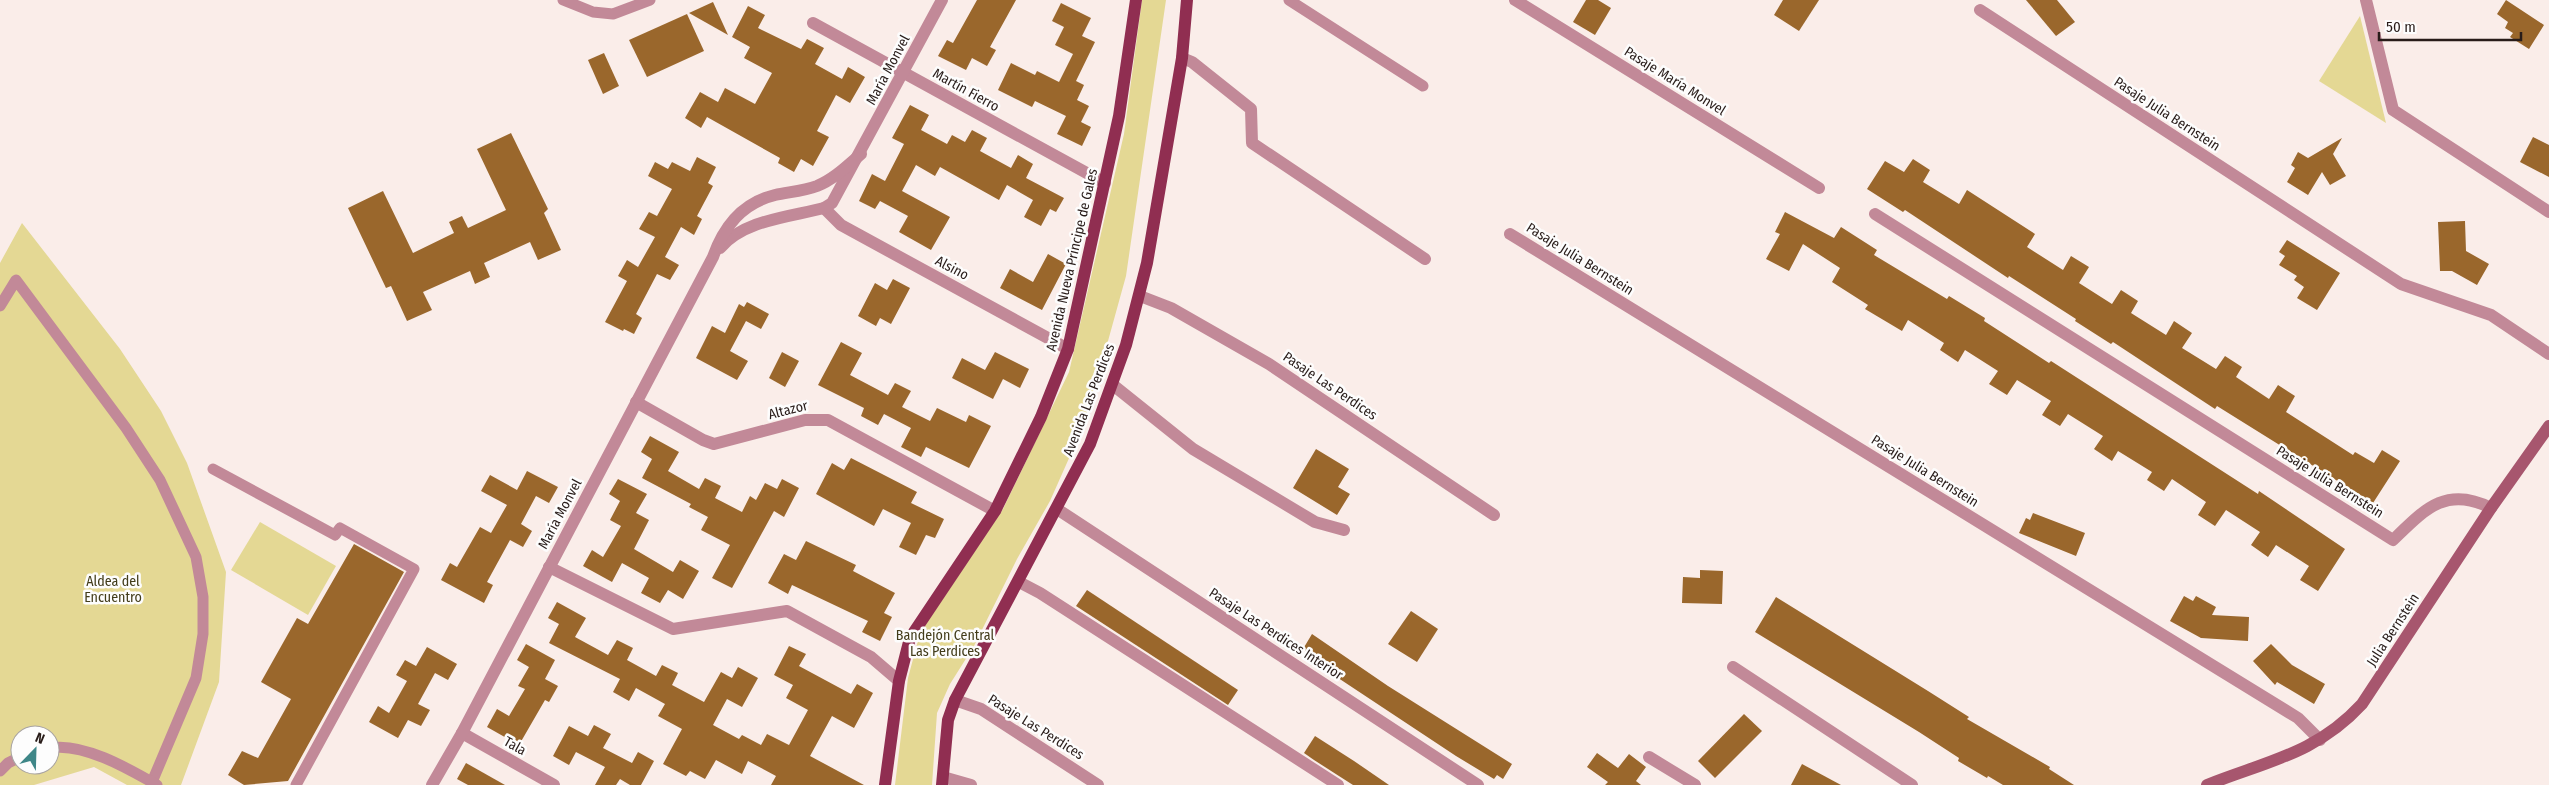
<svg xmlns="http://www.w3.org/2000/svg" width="2549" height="785" viewBox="0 0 2549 785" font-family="'Fira Sans Condensed',sans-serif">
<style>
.green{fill:#e4d894;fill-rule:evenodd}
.building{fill:#9a672c}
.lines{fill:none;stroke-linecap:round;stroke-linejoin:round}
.lane{stroke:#c28998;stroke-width:11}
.street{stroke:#c28998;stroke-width:12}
.secondary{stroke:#a7566e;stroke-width:12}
.primary{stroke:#902e51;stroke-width:12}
.labels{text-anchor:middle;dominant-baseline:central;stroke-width:5;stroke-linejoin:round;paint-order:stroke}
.street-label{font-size:14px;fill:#281c19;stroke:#fdfdfd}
.park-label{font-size:14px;fill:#423c1a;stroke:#fdfdfd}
</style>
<rect width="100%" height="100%" fill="#faede9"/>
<!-- green -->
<g class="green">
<polygon points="1142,0 1166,0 1126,276 1108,341 1082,429 1050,501 1017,559 974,646 950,684 937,713 932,785 895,785 908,678 920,633 1003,509 1069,372 1124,134"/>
<polygon points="2360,16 2386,123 2319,81"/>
<path d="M22,223L120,349L161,411L187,463L226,572L219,682L181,785H127L94,767L34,785H0V263ZM20,735H50V765H20Z"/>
<polygon points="260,522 336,566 308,615 231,570"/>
</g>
<!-- building -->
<g class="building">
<polygon points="977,0 1016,0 990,47 996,50 987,66 972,58 966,70 938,56 947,40 953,43"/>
<polygon points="1586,0 1598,0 1611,8 1595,35 1573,22"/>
<polygon points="1783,0 1819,0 1799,31 1774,15"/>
<polygon points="2026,0 2057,0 2075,22 2056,36"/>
<polygon points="2506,0 2544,25 2529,49 2510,37 2513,33 2505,28 2508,22 2497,14"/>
<polygon points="713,2 728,35 689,13"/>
<polygon points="1061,3 1091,18 1082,36 1095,42 1076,81 1084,85 1077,100 1089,106 1081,122 1091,127 1082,146 1057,134 1066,116 1035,101 1032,107 998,90 1011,63 1035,75 1037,71 1059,82 1073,54 1055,45 1064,27 1052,21"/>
<polygon points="748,6 765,15 758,28 801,49 807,39 824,48 815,64 842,79 848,67 865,77 850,103 836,95 817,131 829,137 813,166 801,159 794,172 778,163 780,158 707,117 701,128 685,118 700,92 718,102 725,88 755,104 772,73 744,58 750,47 732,37"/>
<polygon points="687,14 704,51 647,77 629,40"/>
<polygon points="604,53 619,86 603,94 588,60"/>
<polygon points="910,105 929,115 921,130 947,144 952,135 965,142 972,130 987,138 980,151 1011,168 1018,155 1033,164 1026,178 1064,198 1056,212 1050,209 1041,226 1024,217 1033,200 1007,185 999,200 940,167 935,176 916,165 902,191 950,217 931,250 899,232 908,216 880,201 875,209 859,201 872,174 885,181 904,144 892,138"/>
<polygon points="511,133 548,209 544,213 561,250 538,260 530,242 484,263 490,277 475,284 470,271 423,292 432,310 407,321 391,286 386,288 348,208 383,191 413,253 454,233 449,222 462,216 468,228 506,210 477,149"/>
<polygon points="2533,137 2549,145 2549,177 2520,162"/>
<polygon points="2342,138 2333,154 2346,176 2330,185 2322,172 2308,195 2287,182 2295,168 2291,165 2298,152 2308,158"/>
<polygon points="697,157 716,167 708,183 713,186 697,216 702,219 694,235 681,227 665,257 679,265 670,280 657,274 636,314 642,318 634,334 624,329 623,331 605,322 627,281 618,276 627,260 638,267 655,237 639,229 649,212 657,216 672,189 648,176 655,162 668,169 672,162 690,171"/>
<polygon points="1913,159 1930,170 1923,182 1959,204 1967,190 2035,234 2027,247 2063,270 2071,256 2089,267 2079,283 2112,304 2121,290 2138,301 2131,313 2166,335 2174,321 2192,333 2182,348 2216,369 2225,356 2242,367 2236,377 2269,399 2278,385 2295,396 2286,412 2353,455 2355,452 2374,463 2382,450 2400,461 2373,503 2217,406 2215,409 2113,342 2111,344 2075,321 2076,319 2009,276 2008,278 1905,210 1903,212 1867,189 1885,161 1904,172"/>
<polygon points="1785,212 1834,238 1841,227 1877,250 1874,255 1947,299 1949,296 1985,318 1984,321 2049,363 2051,361 2258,494 2259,491 2345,549 2318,591 2300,580 2309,566 2276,545 2268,557 2251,545 2260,532 2226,510 2215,526 2198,515 2206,502 2172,479 2164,491 2147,480 2152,472 2118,451 2112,461 2094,449 2103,436 2068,414 2060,426 2042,415 2051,401 2017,380 2007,395 1989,384 1998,371 1965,350 1958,362 1940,350 1944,343 1908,320 1902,331 1865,309 1868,305 1832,282 1840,268 1803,244 1789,271 1766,259 1780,234 1775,232"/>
<polygon points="2465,221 2466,251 2489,264 2477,285 2452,271 2440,271 2438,222"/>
<polygon points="2287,240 2340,273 2317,310 2297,298 2304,287 2294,280 2297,276 2279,265 2285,256 2279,252"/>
<polygon points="1048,254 1066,264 1042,310 1000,288 1010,269 1033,282"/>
<polygon points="893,279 910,288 891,324 880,318 876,326 858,316 875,283 887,290"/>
<polygon points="747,302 769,314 761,329 746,321 730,351 748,361 737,380 696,358 712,326 725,333 739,304 744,307"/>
<polygon points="841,342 862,353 850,375 888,395 895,383 911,391 902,407 930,421 937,408 966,422 969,415 991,426 969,468 926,447 921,457 901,447 911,428 884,414 878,425 861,416 864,408 818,385"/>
<polygon points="782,352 799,361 785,387 769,378"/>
<polygon points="995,352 1029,369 1020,388 1003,379 993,399 952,378 962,358 985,370"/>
<polygon points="650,436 679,452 668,471 699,489 705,478 721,486 715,498 742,512 750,496 756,500 765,483 777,489 782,479 799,488 784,517 774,511 732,588 712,578 730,545 701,530 708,517 689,507 691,504 642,478 652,459 641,452"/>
<polygon points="1316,449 1349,469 1338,487 1350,494 1337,515 1293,488"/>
<polygon points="851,458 917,492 911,503 944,519 935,538 926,535 916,555 899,547 911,523 883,509 874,526 816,494 832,463 844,470"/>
<polygon points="527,471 558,487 549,503 536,496 521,524 532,531 523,547 510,540 487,582 493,585 484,603 441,580 450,563 457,567 480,527 491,533 507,505 481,491 490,475 517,490"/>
<polygon points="618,479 647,494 636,513 649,520 634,549 673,572 680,560 699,571 683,599 668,590 660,603 641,593 649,578 622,563 612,582 583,566 592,550 603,557 621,526 610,520 620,501 609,494"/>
<polygon points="2033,513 2085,533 2076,556 2019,533 2026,518 2030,520"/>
<polygon points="806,541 856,565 853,571 895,593 884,613 892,617 880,641 862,632 868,621 792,585 788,594 768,583 784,554 796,560"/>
<polygon points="354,544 404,572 288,781 244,785 228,775 242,751 258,758 291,699 261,682 297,618 308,624"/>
<polygon points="1700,570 1723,571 1722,604 1682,603 1683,577 1700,578"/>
<polygon points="1087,590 1238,690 1228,705 1076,606"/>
<polygon points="2184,596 2193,601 2196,596 2216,607 2212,615 2249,617 2248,641 2201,638 2170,621"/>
<polygon points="1776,597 1928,691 1969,717 1967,719 2050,767 2049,769 2074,785 2003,785 1988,776 1987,778 1958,761 1959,758 1919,732 1755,632"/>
<polygon points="557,602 586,618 575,637 608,655 617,640 633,648 627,660 656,676 662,665 678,673 672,685 704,702 721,672 732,678 738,667 758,678 742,707 727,699 713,725 739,739 742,735 761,745 767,734 789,745 808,710 786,698 793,685 774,675 789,646 806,654 799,666 851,694 857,684 873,693 854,728 832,716 810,756 864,785 771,785 776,776 748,761 742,774 716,760 705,779 690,771 686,776 663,764 682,729 658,716 665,704 636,688 629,701 613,692 620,679 549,643 559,624 548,618"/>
<polygon points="1411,611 1438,629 1417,662 1388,644"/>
<polygon points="1312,634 1388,686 1512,764 1503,779 1497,775 1494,779 1456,756 1308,658 1311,654 1303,649"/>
<polygon points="526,644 555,660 545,679 558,686 549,702 545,700 519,745 487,727 497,709 509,716 525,689 518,686 529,667 517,660"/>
<polygon points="2271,644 2292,665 2325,684 2314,704 2277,682 2275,685 2253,661"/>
<polygon points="427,647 457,664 448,680 435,673 418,704 430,710 421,726 408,720 398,738 369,722 378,706 389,713 407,681 396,675 405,660 416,666"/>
<polygon points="1744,714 1762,731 1715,778 1698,761"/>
<polygon points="594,725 611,734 603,748 632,763 638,752 654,761 641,785 630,785 620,779 616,785 595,785 605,767 576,752 569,765 553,756 569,726 588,736"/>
<polygon points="1315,736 1354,761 1389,785 1353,785 1314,760 1304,753"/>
<polygon points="1597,753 1618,768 1629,754 1646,767 1636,781 1641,785 1605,785 1608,782 1587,767"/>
<polygon points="466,763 505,785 468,785 457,779"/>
<polygon points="1802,764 1841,785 1791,785"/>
</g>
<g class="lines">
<!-- lane -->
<g class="lane">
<polyline points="563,0 593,12 613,14 650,0"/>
<polyline points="1289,0 1423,86"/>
<polyline points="0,306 16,280 126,428 160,480 196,557 203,597 203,634 196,678 152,782"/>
<polyline points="213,469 335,535 340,528 414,569 296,785"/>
<path d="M50,748C83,742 129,769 157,785"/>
<polyline points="0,771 8,763 20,757"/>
</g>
<!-- street -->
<g class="street">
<polyline points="1515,0 1819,188"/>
<polyline points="2366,0 2393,110 2549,212"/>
<polyline points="1980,10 2401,284 2491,315 2549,354"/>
<polyline points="813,23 1105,183"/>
<polyline points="1182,58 1192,62 1251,109 1252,143 1425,259"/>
<polyline points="824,208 841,225 1068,349"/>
<path d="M1875,214L2393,540C2424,510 2446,485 2491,508"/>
<polyline points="1510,234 2298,718 2320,740"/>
<path d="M720,248C744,220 789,217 824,208L832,203L942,0"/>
<polyline points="1140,296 1171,308 1269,364 1494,515"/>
<polyline points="1113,385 1193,449 1315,522 1344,530"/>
<polyline points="636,402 703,440 714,444 805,420 828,420 995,511"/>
<polyline points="1057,509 1478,785"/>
<polyline points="549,567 673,629 787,611 871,657 899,681"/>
<polyline points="1019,582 1040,593 1338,785"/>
<polyline points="1733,667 1912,785"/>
<polyline points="955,700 981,709 1098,785"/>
<polyline points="462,733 554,785"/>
<polyline points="1649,757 1695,785"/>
<polyline points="943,777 971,785"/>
<path d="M432,785L462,733L713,257C724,226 742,203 775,195C789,192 804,191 817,186C834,179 847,166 861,154"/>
</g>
<!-- secondary -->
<path class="secondary" d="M2207,785C2267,761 2316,754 2362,704L2491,508L2549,426"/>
<!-- primary -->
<g class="primary">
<polyline points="885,785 899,681 910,638 995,511 1041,417 1068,349 1119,116 1136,0"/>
<polyline points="942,785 948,720 955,700 1090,444 1126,345 1147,263 1182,58 1187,0"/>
</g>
</g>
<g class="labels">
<!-- street labels -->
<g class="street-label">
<text transform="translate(888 70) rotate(-62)">María Monvel</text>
<text transform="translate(1675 81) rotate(32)">Pasaje María Monvel</text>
<text transform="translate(966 90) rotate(29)">Martín Fierro</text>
<text transform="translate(2167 114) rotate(33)">Pasaje Julia Bernstein</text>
<text transform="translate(1580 259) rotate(32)">Pasaje Julia Bernstein</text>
<text transform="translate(1072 260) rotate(-77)">Avenida Nueva Príncipe de Gales</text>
<text transform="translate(952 268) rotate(28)">Alsino</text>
<text transform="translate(1330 386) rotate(34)">Pasaje Las Perdices</text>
<text transform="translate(1089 400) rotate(-69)">Avenida Las Perdices</text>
<text transform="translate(788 410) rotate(-14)">Altazor</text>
<text transform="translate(1925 471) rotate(32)">Pasaje Julia Bernstein</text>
<text transform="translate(2330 482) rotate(32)">Pasaje Julia Bernstein</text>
<text transform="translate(560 514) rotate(-62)">María Monvel</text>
<text transform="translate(2393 630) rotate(-57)">Julia Bernstein</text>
<text transform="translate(1276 634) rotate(33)">Pasaje Las Perdices Interior</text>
<text transform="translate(1036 727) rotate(32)">Pasaje Las Perdices</text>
<text transform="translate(515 746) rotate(29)">Tala</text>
</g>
<!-- park labels -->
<g class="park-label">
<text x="113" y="581">Aldea del<tspan x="113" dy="16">Encuentro</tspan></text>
<text x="945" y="635">Bandejón Central<tspan x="945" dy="16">Las Perdices</tspan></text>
</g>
</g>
<!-- north arrow -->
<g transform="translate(35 750) rotate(23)"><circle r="24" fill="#fdfdfd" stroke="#a8a3a2"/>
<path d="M0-4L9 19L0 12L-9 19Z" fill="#3f8788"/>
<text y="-8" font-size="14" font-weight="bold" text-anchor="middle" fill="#281c19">N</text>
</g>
<!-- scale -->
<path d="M2379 32v8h142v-8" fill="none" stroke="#281c19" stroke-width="2.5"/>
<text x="2386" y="32" font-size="15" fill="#281c19" stroke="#fdfdfd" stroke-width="4" paint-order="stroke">50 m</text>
</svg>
